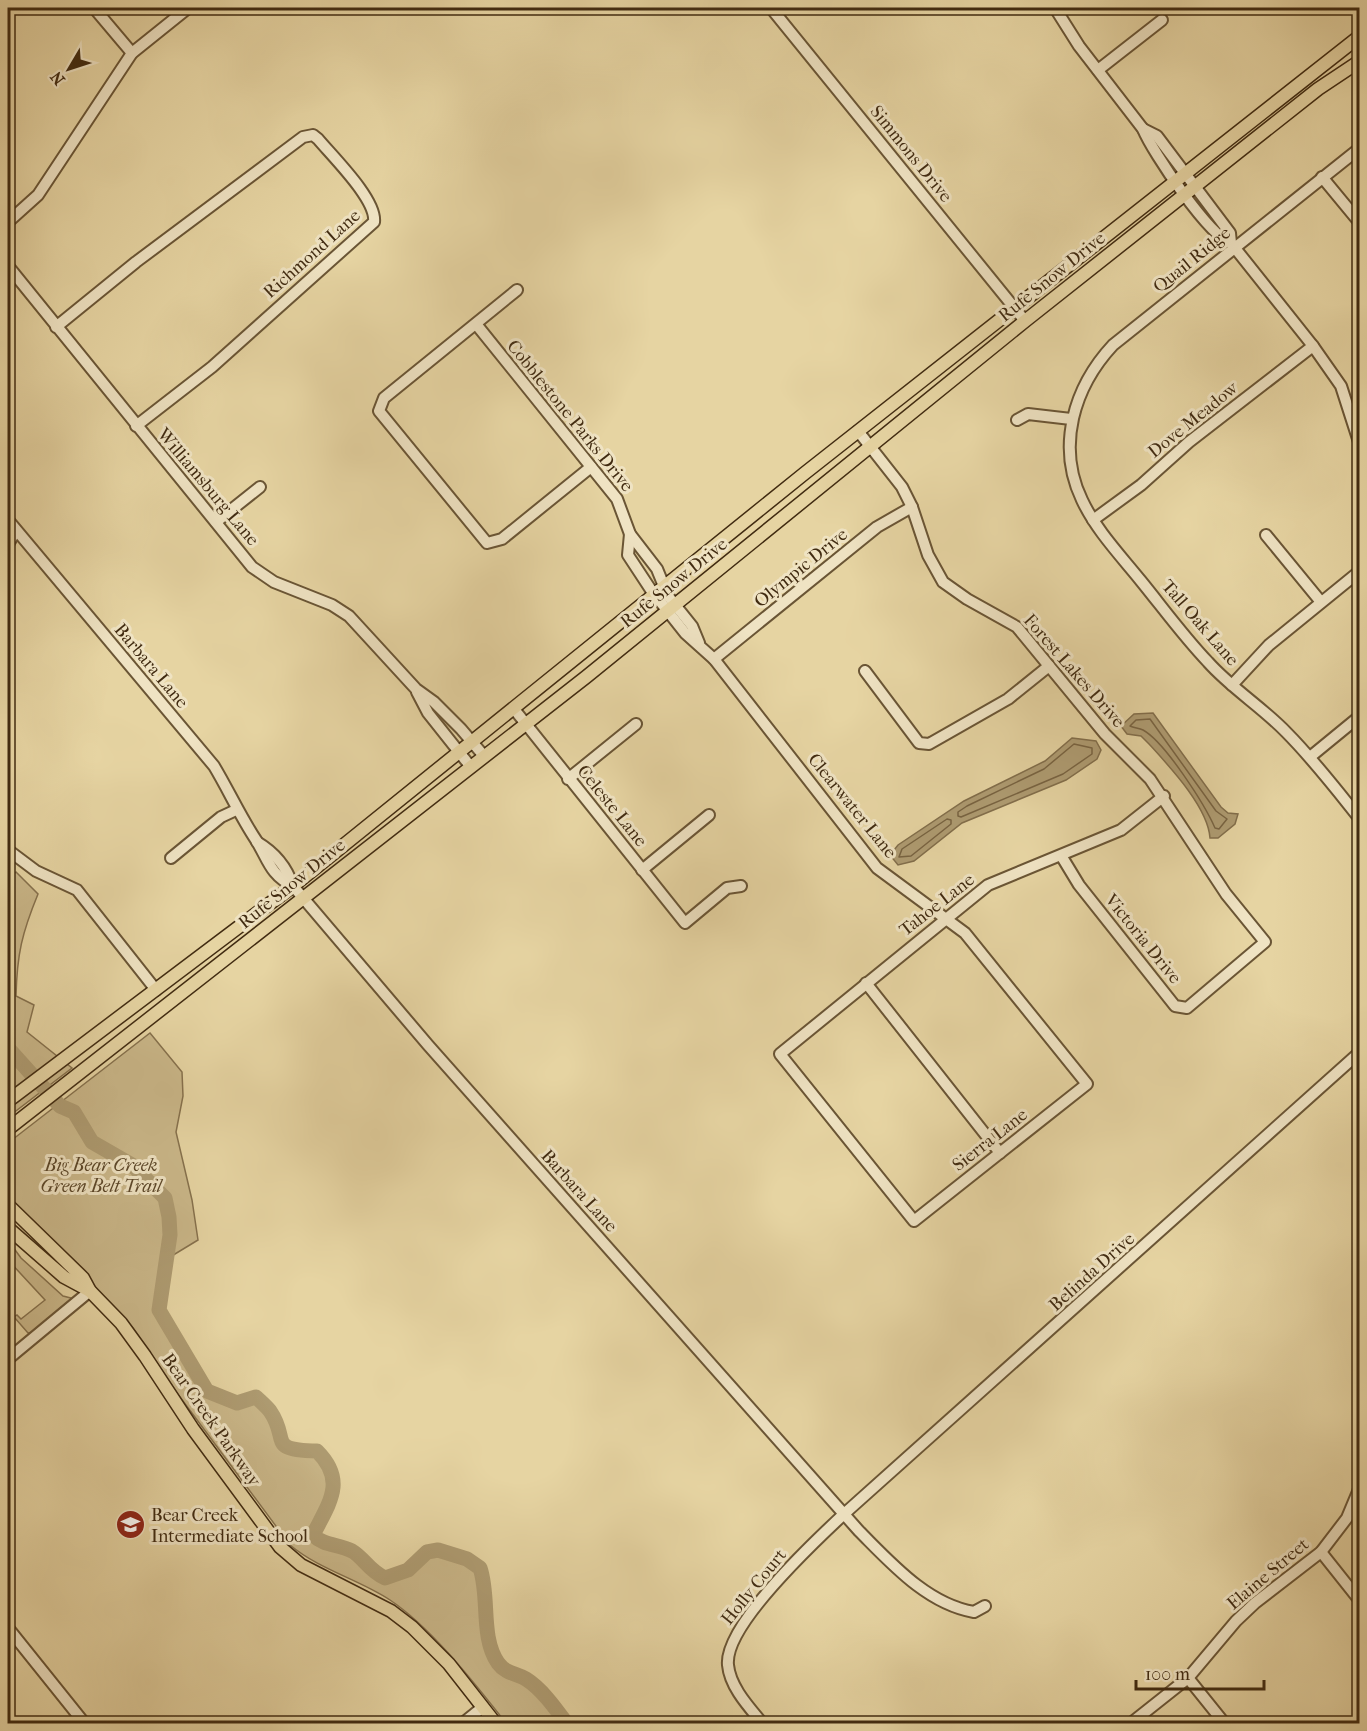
<svg xmlns="http://www.w3.org/2000/svg" width="1367" height="1731" viewBox="0 0 1367 1731" font-family="'IM FELL French Canon',serif">
<style>
.green{fill:#cab789;stroke:#86714d;stroke-width:1.5}
.water{fill:#ae9b71;stroke:#826e4b;stroke-width:1.5}
.lines{fill:none;stroke-linecap:round;stroke-linejoin:round}
.shore{stroke:#786341;stroke-width:1.5}
.river{stroke:#ae9b71;stroke-width:15}
.minor-casing{stroke:#6a5535;stroke-width:14}
.major-casing{stroke:#412b11;stroke-width:15}
.minor{stroke:#efe3c3;stroke-width:10}
.major{stroke:#e6d4a2;stroke-width:12}
.labels{text-anchor:middle;dominant-baseline:central;stroke-width:6;stroke-linejoin:round;paint-order:stroke}
.street-label{font-size:18px;fill:#412b11;stroke:#efe3c3}
.park-label{font-size:18px;font-style:italic;fill:#5c4729;stroke:#efe3c3}
.poi-label{font-size:18px;fill:#412b11;stroke:#efe3c3;text-anchor:start}
</style>
<rect width="100%" height="100%" fill="#e6d4a2"/>
<filter id="stains"><feTurbulence type="fractalNoise" baseFrequency=".00333" numOctaves="4"/><feColorMatrix values="0 0 0 0 .2 0 0 0 0 .09 0 0 0 0 .02 0 0 0 .5 -.17"/></filter>
<radialGradient id="worn" r=".72"><stop offset=".6" stop-color="#630" stop-opacity="0"/><stop offset="1" stop-color="#630" stop-opacity=".3"/></radialGradient>
<!-- green -->
<g class="green">
<path d="M16,872L38,894C22,933 17,954 16,996L34,1005L27,1032L72,1068L8,1117V879Z"/>
<path d="M150,1033L182,1072L183,1096L176,1132L192,1200L198,1240L165,1260L159,1310L207,1391L237,1403L256,1397C260,1401 266,1406 270,1411C290,1440 266,1450 317,1451C347,1480 330,1503 313,1535C324,1546 338,1544 352,1551C363,1557 370,1571 385,1578L408,1570L427,1552L438,1550L467,1559L480,1568C490,1597 480,1637 498,1663C506,1675 520,1673 530,1682C544,1694 555,1709 567,1723H506C475,1684 432,1628 390,1600C358,1579 320,1570 290,1545L177,1393L133,1328L8,1197V1143Z"/>
<polygon points="10,1243 21,1258 63,1296 71,1298 69,1303 35,1332 28,1333 14,1317 17,1315 21,1319 45,1300 8,1260"/>
</g>
<!-- water -->
<g class="water">
<path d="M1153,713L1221,807L1228,813L1238,814L1235,824L1218,838H1210C1208,807 1169,766 1149,744L1141,736L1127,734L1121,726L1134,714Z"/>
<polygon points="1072,738 1096,741 1101,750 1097,759 1066,780 962,823 914,861 898,865 890,855 898,845 964,801 1045,761"/>
</g>
<g class="lines">
<!-- shore -->
<g class="shore">
<path d="M1150,719L1216,811L1227,819L1219,829L1215,828C1205,805 1165,742 1143,730C1139,728 1134,728 1130,726L1136,720Z"/>
<polygon points="1074,744 1092,748 1092,754 1063,774 961,817 958,816 958,812 967,806 1044,769"/>
<polygon points="947,819 951,820 951,824 911,856 899,857 902,849"/>
</g>
<!-- river -->
<path class="river" d="M8,1048L60,1106L74,1112L92,1142L132,1165L165,1198L169,1217L170,1235L159,1310L207,1391L237,1403L256,1397C260,1401 266,1406 270,1411C290,1440 266,1450 317,1451C347,1481 329,1503 313,1535C324,1546 338,1544 352,1551C363,1557 369,1571 385,1578L408,1570L427,1552L438,1550L467,1559L480,1568C490,1597 480,1637 498,1663C506,1674 516,1673 526,1679C542,1689 556,1709 567,1724"/>
<defs>
<g id="minor">
<polyline points="94,8 132,53"/>
<polyline points="771,8 1025,321"/>
<path d="M1055,8L1079,46L1143,129C1153,153 1209,236 1231,243L1313,346L1341,386L1360,445"/>
<polyline points="8,12 12,8"/>
<polyline points="1098,70 1162,20"/>
<polyline points="1143,129 1157,136 1230,233 1231,243"/>
<path d="M1360,148L1113,345C1074,387 1056,446 1082,500C1096,530 1120,555 1141,581C1163,608 1184,637 1208,662C1231,688 1262,707 1286,732C1313,759 1336,789 1360,819"/>
<polyline points="1322,177 1360,223"/>
<polyline points="8,222 38,195 132,53 188,8"/>
<polyline points="8,266 252,567 274,582 332,605 349,616 416,689 434,702 461,729 484,756"/>
<polyline points="517,290 384,398 379,411 487,543 502,539 591,467"/>
<polyline points="476,324 617,499 630,534 657,569 668,596 692,626 699,643"/>
<path d="M56,327L136,262L303,137L313,135L318,139C333,157 377,200 374,222L212,367L136,426"/>
<polyline points="1017,420 1028,414 1071,419"/>
<polyline points="858,431 902,487 912,507 928,555 943,582 967,599 1017,627 1105,734 1150,779 1226,894 1265,942 1187,1008 1175,1006 1079,885 1062,857"/>
<path d="M8,520L214,766C229,791 240,816 256,840C268,859 270,875 293,886"/>
<polyline points="1093,520 1141,485 1189,442 1313,346"/>
<polyline points="216,522 260,487"/>
<polyline points="630,534 628,555 651,590 685,633 714,659 877,868 965,933 1087,1084 914,1221 780,1054 988,885 1121,830 1164,796"/>
<polyline points="1266,535 1321,602"/>
<polyline points="8,544 16,531"/>
<polyline points="714,659 877,527 912,507"/>
<polyline points="865,671 919,743 929,744 1008,699 1049,666"/>
<polyline points="1232,685 1269,645 1360,571"/>
<polyline points="417,692 428,713 471,767"/>
<polyline points="514,709 685,923 727,888 741,886"/>
<polyline points="1310,757 1360,716"/>
<polyline points="568,779 636,724"/>
<path d="M257,842C274,852 287,868 293,886L428,1045L859,1531C891,1563 927,1604 974,1612L985,1606"/>
<polyline points="8,850 36,871 77,890 156,990"/>
<polyline points="171,858 221,817 236,810"/>
<polyline points="642,870 709,815"/>
<polyline points="866,983 1000,1153"/>
<polyline points="8,1359 90,1291"/>
<polyline points="1321,1552 1360,1601"/>
<polyline points="8,1628 85,1724"/>
<polyline points="1188,1678 1225,1724"/>
<polyline points="462,1724 483,1707"/>
<path d="M763,1724C749,1707 730,1687 728,1665C724,1626 815,1541 844,1514L1360,1052"/>
<polyline points="1130,1724 1188,1678 1236,1621 1255,1603 1321,1552 1347,1518 1360,1487"/>
</g>
<g id="major">
<polyline points="8,1101 293,886 805,473 1360,36"/>
<polyline points="8,1129 586,677 1025,321 1318,89 1360,61"/>
<polyline points="8,1205 83,1278 90,1291 121,1323 145,1356 193,1429 280,1547 301,1565 391,1611 412,1627 449,1664 496,1724"/>
<polyline points="8,1228 64,1277 90,1291"/>
</g>
</defs>
<!-- minor casing -->
<use href="#minor" class="minor-casing"/>
<!-- major casing -->
<use href="#major" class="major-casing"/>
<!-- minor -->
<use href="#minor" class="minor"/>
<!-- major -->
<use href="#major" class="major"/>
</g>
<!-- icons -->
<defs>
<symbol id="school-disc" viewBox="-11 -11 22 22"><circle r="9.5" fill="#8f2418" stroke="#efe3c3"/><path d="M0-5L7-2L0 1L-7-2ZM-4 1L0 2.5L4 1V4Q0 6-4 4Z" fill="#fff"/></symbol>
</defs>
<g fill-rule="evenodd">
<use href="#school-disc" x="114" y="1508" width="33" height="33"/>
</g>
<g class="labels">
<!-- street labels -->
<g class="street-label">
<text transform="translate(911 154) rotate(51)">Simmons Drive</text>
<text transform="translate(312 254) rotate(-42)">Richmond Lane</text>
<text transform="translate(1192 260) rotate(-39)">Quail Ridge</text>
<text transform="translate(1052 277) rotate(-39)">Rufe Snow Drive</text>
<text transform="translate(570 416) rotate(51)">Cobblestone Parks Drive</text>
<text transform="translate(1193 420) rotate(-39)">Dove Meadow</text>
<text transform="translate(208 487) rotate(50)">Williamsburg Lane</text>
<text transform="translate(801 568) rotate(-39)">Olympic Drive</text>
<text transform="translate(674 583) rotate(-39)">Rufe Snow Drive</text>
<text transform="translate(1200 623) rotate(49)">Tall Oak Lane</text>
<text transform="translate(151 666) rotate(50)">Barbara Lane</text>
<text transform="translate(1074 671) rotate(49)">Forest Lakes Drive</text>
<text transform="translate(612 806) rotate(51)">Celeste Lane</text>
<text transform="translate(852 806) rotate(51)">Clearwater Lane</text>
<text transform="translate(292 884) rotate(-39)">Rufe Snow Drive</text>
<text transform="translate(937 905) rotate(-38)">Tahoe Lane</text>
<text transform="translate(1143 939) rotate(51)">Victoria Drive</text>
<text transform="translate(990 1140) rotate(-38)">Sierra Lane</text>
<text transform="translate(579 1191) rotate(48)">Barbara Lane</text>
<text transform="translate(1092 1272) rotate(-42)">Belinda Drive</text>
<text transform="translate(211 1420) rotate(55)">Bear Creek Parkway</text>
<text transform="translate(1268 1574) rotate(-40)">Elaine Street</text>
<text transform="translate(754 1587) rotate(-51)">Holly Court</text>
</g>
<!-- park labels -->
<g class="park-label">
<text x="101" y="1165">Big Bear Creek<tspan x="101" dy="21">Green Belt Trail</tspan></text>
</g>
<!-- poi labels -->
<g class="poi-label">
<text x="151" y="1515">Bear Creek<tspan x="151" dy="21">Intermediate School</tspan></text>
</g>
</g>
<!-- margin -->
<rect width="1367" height="1731" fill="none" stroke="#e6d4a2" stroke-width="30"/>
<rect x="9" y="9" width="1349" height="1713" fill="none" stroke="#412b11" stroke-width="3"/>
<rect x="15" y="15" width="1337" height="1701" fill="none" stroke="#412b11" stroke-width="1.5"/>
<!-- north arrow -->
<g transform="translate(69 69) rotate(231)" stroke="#efe3c3" stroke-width="4.5" paint-order="stroke">
<path d="M0-4.5L10 22L0 15L-10 22Z" fill="#412b11"/>
<text y="-9" font-size="16" font-weight="bold" text-anchor="middle" fill="#412b11">N</text>
</g>
<!-- scale -->
<path d="M1136 1680v9h128v-9" fill="none" stroke="#412b11" stroke-width="3"/>
<text x="1145" y="1680" font-size="18" fill="#412b11" stroke="#efe3c3" stroke-width="4.5" paint-order="stroke">100 m</text>
<rect width="100%" height="100%" filter="url(#stains)"/>
<rect width="100%" height="100%" fill="url(#worn)"/>
</svg>
